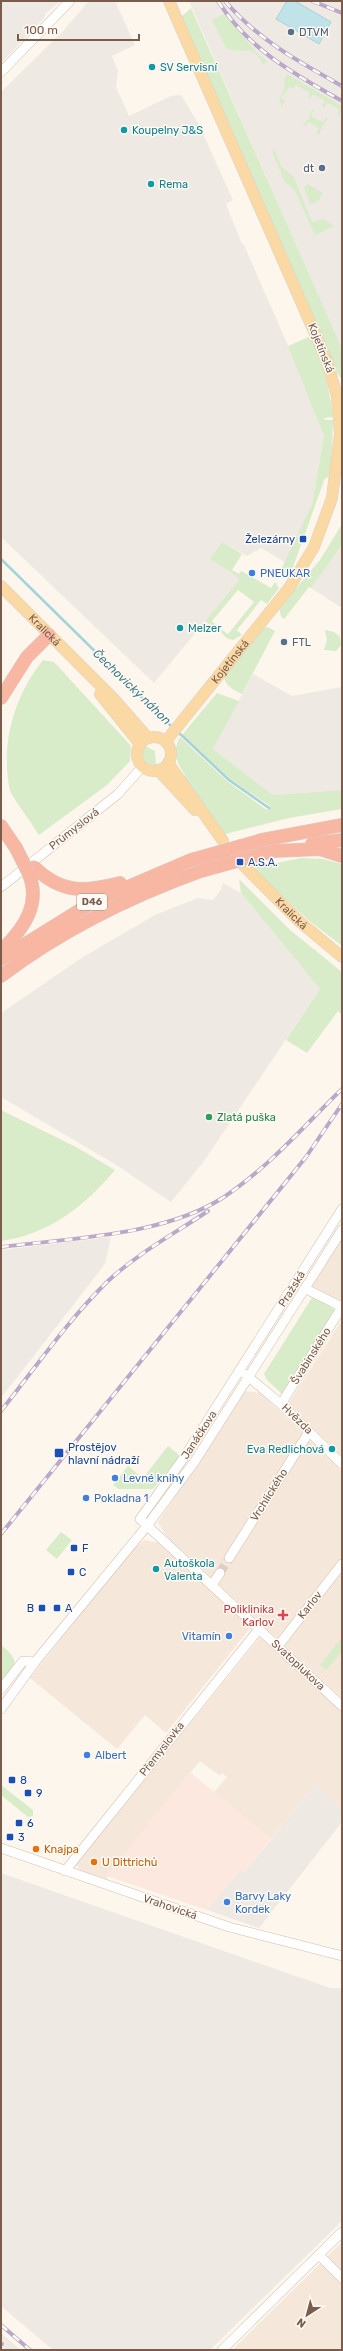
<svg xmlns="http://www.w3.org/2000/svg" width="343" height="2351" viewBox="0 0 343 2351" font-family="Rubik,sans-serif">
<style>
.residential{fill:#f5e8da}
.commercial{fill:#fde8e0}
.industrial{fill:#efe9e4}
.green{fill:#d8ecc9}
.water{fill:#bfe3e8;stroke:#a5d3da}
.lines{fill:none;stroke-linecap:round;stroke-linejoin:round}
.stream{stroke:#a5d3da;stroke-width:2.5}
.minor-tunnel{stroke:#dcd0c4;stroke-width:9;stroke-dasharray:9 4.5;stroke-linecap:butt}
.minor-casing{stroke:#d1beb0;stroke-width:10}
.major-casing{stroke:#dad1cd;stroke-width:12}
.highway-casing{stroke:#dad1cd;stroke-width:14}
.minor{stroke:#fff;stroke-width:9}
.major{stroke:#fbd9a5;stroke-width:11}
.highway{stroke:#f7b7a3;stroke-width:13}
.rail-casing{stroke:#b9a8c9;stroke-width:4}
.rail{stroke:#fffaf3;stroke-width:2.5;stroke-dasharray:8;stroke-linecap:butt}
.highway-bridge-casing{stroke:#dad1cd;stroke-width:14;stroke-linecap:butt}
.highway-bridge{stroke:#f7b7a3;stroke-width:13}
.service-dot{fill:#5c6f8a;stroke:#fffaf3;stroke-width:1.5}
.culture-dot{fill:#0f9aa8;stroke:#fffaf3;stroke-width:1.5}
.transit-dot{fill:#1a4fb4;stroke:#fffaf3;stroke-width:1.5}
.shop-dot{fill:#3f7fe0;stroke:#fffaf3;stroke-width:1.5}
.leisure-dot{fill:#2e9e5b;stroke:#fffaf3;stroke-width:1.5}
.health-dot{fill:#e0444e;stroke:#fffaf3;stroke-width:1.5}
.food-dot{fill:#e8710a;stroke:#fffaf3;stroke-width:1.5}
.labels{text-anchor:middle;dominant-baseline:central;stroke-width:3;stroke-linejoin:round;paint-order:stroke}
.shield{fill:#fffaf3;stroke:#a28b7f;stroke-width:1}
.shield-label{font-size:10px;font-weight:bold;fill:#7a5c4d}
.service-label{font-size:11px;fill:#4e5e75;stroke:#fffaf3;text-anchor:start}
.culture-label{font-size:11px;fill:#0d838f;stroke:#fffaf3;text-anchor:start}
.street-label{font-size:11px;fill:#7a5c4d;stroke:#fffaf3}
.transit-label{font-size:11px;fill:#164399;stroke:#fffaf3;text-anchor:start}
.shop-label{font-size:11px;fill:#366cbe;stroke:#fffaf3;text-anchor:start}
.leisure-label{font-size:11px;fill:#27864d;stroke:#fffaf3;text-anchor:start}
.health-label{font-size:11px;fill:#be3a42;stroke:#fffaf3;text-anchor:end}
.food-label{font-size:11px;fill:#c56008;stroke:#fffaf3;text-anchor:start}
.water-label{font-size:12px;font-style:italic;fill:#437c86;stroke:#fffaf3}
</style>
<rect width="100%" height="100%" fill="#fdf6ec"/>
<!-- residential -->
<g class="residential">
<polygon points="342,1238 342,1302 312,1286"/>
<polygon points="342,1320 342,1456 288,1404"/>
<polygon points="244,1391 261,1393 342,1471 342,1698 166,1536 158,1522"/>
<polygon points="145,1540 159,1543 251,1627 166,1733 145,1715 117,1749 30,1678 133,1549"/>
<polygon points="261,1636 342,1710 342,1809 315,1785 271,1839 214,1792 227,1777 222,1773 220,1776 200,1761 106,1879 80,1870 76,1864"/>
<polygon points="342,2242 342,2350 232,2350"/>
</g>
<!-- commercial -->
<polygon class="commercial" points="190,1772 271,1839 245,1872 241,1869 207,1910 107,1876"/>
<!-- industrial -->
<g class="industrial">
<polygon points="1,1 61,1 46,13 44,18 1,63"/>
<polygon points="89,1 115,1 135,45 112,56 118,71 116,87 129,116 171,96 181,95 199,125 233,200 226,204 241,242 244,245 303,380 324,436 312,504 286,563 261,548 247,556 222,542 210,559 239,577 239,580 154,683 1,537 1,92 64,30"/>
<polygon points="189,1 342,1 342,348 286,222"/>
<polygon points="342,545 342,608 311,588"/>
<polygon points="253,674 292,696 342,687 342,790 273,795 213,749"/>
<polygon points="223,883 241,893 320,989 204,1161 171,1202 118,1166 1,1097 1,1013 83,957 155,915 198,898 213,900 221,890"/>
<polygon points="111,1237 105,1264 1,1398 1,1250"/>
<polygon points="315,1785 342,1809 342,1822 259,1928 207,1910 241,1869 245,1872"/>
<polygon points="1,1873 330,1988 342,1988 342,2221 210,2350 53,2350 1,2306"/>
<polygon points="1,2333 21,2350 1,2350"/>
</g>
<!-- green -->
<g class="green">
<polygon points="191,8 342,348 342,380 337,373 181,17"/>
<path d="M225,14L255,51L268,62L263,64C251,41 244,56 226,48L212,20Z"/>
<polygon points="287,74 342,106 339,116 337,114 339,109 327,103 324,108 322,106 325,101 313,94 310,99 308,98 310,93 296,85 293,89 289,87 281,98 285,101 282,106 279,100 285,88 284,80"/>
<polygon points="312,109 314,110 311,116 323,122 326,117 328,119 322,126 319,135 316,133 319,128 308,122 305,126 303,125 309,118"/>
<polygon points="273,147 281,166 294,177 312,222 323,219 334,226 315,235 294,189 285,182 273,154"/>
<polygon points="308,184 323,193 318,201 310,204 304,187"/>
<path d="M311,336C322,362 330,389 333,417L324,418L325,420H333L331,471L327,478H325L293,567L288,577L278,576L312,504L324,436L288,346Z"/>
<polygon points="342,524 342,545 311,588 309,587 284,619 281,616 279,608 320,560"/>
<polygon points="222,542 242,554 232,570 239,574 241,571 271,588 275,582 279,588 267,604 261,600 237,630 242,635 233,640 226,638 221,632 222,630 228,634 254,602 238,590 212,621 216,625 213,627 205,621 239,580 238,577 210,559"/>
<path d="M268,627L275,631L242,694C235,691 226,686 224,678L262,628Z"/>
<polygon points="325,630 334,632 340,637 341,645 336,651 324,650 327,640"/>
<path d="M43,660L54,662L131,746L130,761L107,785L39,835C30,820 18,806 10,791C0,745 14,696 43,660Z"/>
<path d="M217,693L239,701L213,749L273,795L342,790V809L289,818L225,834L183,778L185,775C177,764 172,750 180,737L228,782L267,810L270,806L230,779L182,735Z"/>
<path d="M145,746L155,751L156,765C146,765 139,756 145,746Z"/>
<polygon points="301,858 324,859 342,864 342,946 307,919 252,868"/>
<polygon points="239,879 290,930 342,972 342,1015 338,1011 307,1053 286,1040 320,989 241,893"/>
<path d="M1,1110L76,1147L115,1170C86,1205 48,1235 1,1241Z"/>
<polygon points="313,1296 336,1311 282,1394 267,1380 264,1374"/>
<polygon points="168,1446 178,1454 179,1457 153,1489 119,1489 113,1485 128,1466 143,1478"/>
<polygon points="61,1532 72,1540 57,1559 46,1550"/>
<polygon points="342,1637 342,1652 326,1670 320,1665"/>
<path d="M1,1645C22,1662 16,1666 1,1684Z"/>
<polygon points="1,1785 33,1810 33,1816 28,1817 1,1795"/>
</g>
<!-- water -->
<polygon class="water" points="287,1 295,1 331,22 319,44 276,19"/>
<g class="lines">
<!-- stream -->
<g class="stream">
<polyline points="1,559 173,728"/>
<polyline points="177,731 229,780 269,808"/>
</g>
<!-- minor-tunnel -->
<polyline class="minor-tunnel" points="220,1573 229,1558"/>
<defs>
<g id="minor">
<polyline points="1,72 70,1"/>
<polyline points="1,887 118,794 143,766"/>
<polyline points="342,1209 185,1456 140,1519 342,1706"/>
<polyline points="306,1289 342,1307"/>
<polyline points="245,1374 281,1404 342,1464"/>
<polyline points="281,1404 342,1307"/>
<polyline points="229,1558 309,1432"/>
<polyline points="212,1585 220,1573"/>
<polyline points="278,1646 342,1564"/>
<polyline points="1,1689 23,1661 35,1662"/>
<polyline points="1,1709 35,1662 147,1526 195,1461 342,1230"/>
<polyline points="1,1848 229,1927 342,1956"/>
<polyline points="65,1871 259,1629"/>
<polyline points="319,2255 342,2278"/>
<polyline points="222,2350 342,2232"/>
</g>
<g id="major">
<path id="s1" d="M1,586L114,699L148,738"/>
<polyline points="100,694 140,744"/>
<circle cx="154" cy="754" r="17"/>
<path id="s2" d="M166,741L289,588L314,547L332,498L340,434L337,396L327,361L169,1"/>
<polyline points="168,763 223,841"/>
<polyline points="158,770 195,810"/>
<path id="s3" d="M244,866L300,922L342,957"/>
</g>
<g id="highway">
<polyline points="1,698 27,657 49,635"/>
<polyline points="1,826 16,848"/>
<polyline points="262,840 342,825"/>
<polyline points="312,844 342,840"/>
<polyline points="273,851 320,849 342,856"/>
<path d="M34,867C62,894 84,892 120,883"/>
<path d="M3,949C24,928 42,903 28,872"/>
<polyline points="1,959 93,902 191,860"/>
<path d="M1,976C62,930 129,897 201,871"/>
</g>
</defs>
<!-- minor casing -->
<use href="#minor" class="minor-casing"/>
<!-- major casing -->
<use href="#major" class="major-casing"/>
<!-- highway casing -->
<use href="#highway" class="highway-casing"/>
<!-- minor -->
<use href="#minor" class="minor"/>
<!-- major -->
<use href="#major" class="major"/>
<!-- highway -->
<use href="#highway" class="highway"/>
<defs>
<g id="rail">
<path d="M218,1C248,49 294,74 342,101"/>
<path d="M225,1C257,39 299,62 342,86"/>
<polyline points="312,1 342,13"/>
<path d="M1,1247C71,1238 164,1236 224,1197C269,1167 304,1126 342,1089"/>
<path d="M1,1411C36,1367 68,1320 108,1281C138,1253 174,1234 208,1211"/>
<polyline points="1,1534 306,1157 342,1104"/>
<polyline points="1,2325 30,2350"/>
<polyline points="1,2344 2,2344"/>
</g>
</defs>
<!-- rail casing -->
<use href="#rail" class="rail-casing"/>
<!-- rail -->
<use href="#rail" class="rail"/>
<defs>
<g id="highway-bridge">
<polyline points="16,848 28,872"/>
<polyline points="191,860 262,840"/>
<polyline points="201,871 273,851"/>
</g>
</defs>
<!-- highway-bridge casing -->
<use href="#highway-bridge" class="highway-bridge-casing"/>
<!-- highway-bridge -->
<use href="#highway-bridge" class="highway-bridge"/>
</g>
<!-- markers -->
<g class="service-dot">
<circle cx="291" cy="32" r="4"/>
<circle cx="322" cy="168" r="4"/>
<circle cx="284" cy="642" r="4"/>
</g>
<g class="culture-dot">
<circle cx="152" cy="67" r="4"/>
<circle cx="124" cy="130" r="4"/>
<circle cx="151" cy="184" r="4"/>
<circle cx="180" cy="628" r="4"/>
<circle cx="332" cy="1449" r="4"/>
<circle cx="156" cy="1569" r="4"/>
</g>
<g class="transit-dot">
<rect x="299" y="535" width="8" height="8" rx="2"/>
<rect x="236" y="858" width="8" height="8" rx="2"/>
<rect x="54" y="1448" width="10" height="10" rx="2"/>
<rect x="70" y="1544" width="8" height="8" rx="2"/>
<rect x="67" y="1568" width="8" height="8" rx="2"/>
<rect x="38" y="1604" width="8" height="8" rx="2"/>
<rect x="53" y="1604" width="8" height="8" rx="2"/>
<rect x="8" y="1776" width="8" height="8" rx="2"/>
<rect x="24" y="1789" width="8" height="8" rx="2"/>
<rect x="15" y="1819" width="8" height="8" rx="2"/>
<rect x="6" y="1833" width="8" height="8" rx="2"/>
</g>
<g class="shop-dot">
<circle cx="252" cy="573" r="4"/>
<circle cx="115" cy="1478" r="4"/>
<circle cx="86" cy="1498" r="4"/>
<circle cx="229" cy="1636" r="4"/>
<circle cx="87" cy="1755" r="4"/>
<circle cx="227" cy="1902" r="4"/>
</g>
<circle class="leisure-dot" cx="209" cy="1117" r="4"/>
<path class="health-dot" d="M281 1609h4v4h4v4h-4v4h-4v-4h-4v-4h4z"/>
<g class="food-dot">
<circle cx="36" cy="1849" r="4"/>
<circle cx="94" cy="1862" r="4"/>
</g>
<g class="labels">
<!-- shield labels -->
<rect class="shield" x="77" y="894" width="30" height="16" rx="3"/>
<g class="shield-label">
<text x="92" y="902">D46</text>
</g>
<!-- service labels -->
<g class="service-label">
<text x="299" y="32">DTVM</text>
<text x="314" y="168" text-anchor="end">dt</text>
<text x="292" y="642">FTL</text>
</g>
<!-- culture labels -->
<g class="culture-label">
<text x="160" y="67">SV Servisní</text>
<text x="132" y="130">Koupelny J&amp;S</text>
<text x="159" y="184">Rema</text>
<text x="188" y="628">Melzer</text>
<text x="324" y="1449" text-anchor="end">Eva Redlichová</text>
<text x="164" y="1563">Autoškola<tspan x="164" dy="13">Valenta</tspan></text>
</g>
<!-- street labels -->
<g class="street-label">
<text transform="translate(321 348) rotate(68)">Kojetínská</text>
<text stroke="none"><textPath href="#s1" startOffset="62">Kralická</textPath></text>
<text stroke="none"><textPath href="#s2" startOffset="102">Kojetínská</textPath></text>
<text transform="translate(74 829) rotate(-38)">Průmyslová</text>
<text stroke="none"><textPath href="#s3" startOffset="67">Kralická</textPath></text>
<text transform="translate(292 1289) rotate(-58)">Pražská</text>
<text transform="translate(311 1356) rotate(-58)">Švabinského</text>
<text transform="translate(297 1419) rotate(44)">Hvězda</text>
<text transform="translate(199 1435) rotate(-57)">Janáčkova</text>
<text transform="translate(269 1495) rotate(-58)">Vrchlického</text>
<text transform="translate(310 1605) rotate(-52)">Karlov</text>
<text transform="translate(298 1665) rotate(43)">Svatoplukova</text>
<text transform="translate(162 1749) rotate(-52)">Přemyslovka</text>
<text transform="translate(170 1907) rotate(19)">Vrahovická</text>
</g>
<!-- transit labels -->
<g class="transit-label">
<text x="295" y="539" text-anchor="end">Železárny</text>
<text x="248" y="862">A.S.A.</text>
<text x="68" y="1447">Prostějov<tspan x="68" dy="13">hlavní nádraží</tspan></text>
<text x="82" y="1548">F</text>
<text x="79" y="1572">C</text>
<text x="34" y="1608" text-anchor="end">B</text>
<text x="65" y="1608">A</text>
<text x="20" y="1780">8</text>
<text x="36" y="1793">9</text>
<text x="27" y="1823">6</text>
<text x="18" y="1837">3</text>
</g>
<!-- shop labels -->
<g class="shop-label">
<text x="260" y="573">PNEUKAR</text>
<text x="123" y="1478">Levné knihy</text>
<text x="94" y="1498">Pokladna 1</text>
<text x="221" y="1636" text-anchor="end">Vitamín</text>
<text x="95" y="1755">Albert</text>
<text x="235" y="1896">Barvy Laky<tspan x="235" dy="13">Kordek</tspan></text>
</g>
<!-- leisure labels -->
<g class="leisure-label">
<text x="217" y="1117">Zlatá puška</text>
</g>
<!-- health labels -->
<g class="health-label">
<text x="274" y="1609">Poliklinika<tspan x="274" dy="13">Karlov</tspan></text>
</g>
<!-- food labels -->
<g class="food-label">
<text x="44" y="1849">Knajpa</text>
<text x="102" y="1862">U Dittrichů</text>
</g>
<!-- water labels -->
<g class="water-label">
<text transform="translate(132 687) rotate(44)">Čechovický náhon</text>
</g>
</g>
<!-- border -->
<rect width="343" height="2351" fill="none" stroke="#7a5c4d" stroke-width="4"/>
<!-- north arrow -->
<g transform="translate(307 2315) rotate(216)" stroke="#fffaf3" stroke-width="3" paint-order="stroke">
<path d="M0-3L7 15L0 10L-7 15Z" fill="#7a5c4d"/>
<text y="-6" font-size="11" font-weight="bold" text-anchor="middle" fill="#7a5c4d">N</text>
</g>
<!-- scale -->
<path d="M18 34v6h121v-6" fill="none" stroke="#7a5c4d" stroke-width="2"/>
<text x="24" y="34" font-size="12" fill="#7a5c4d" stroke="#fffaf3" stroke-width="3" paint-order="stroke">100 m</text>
</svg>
